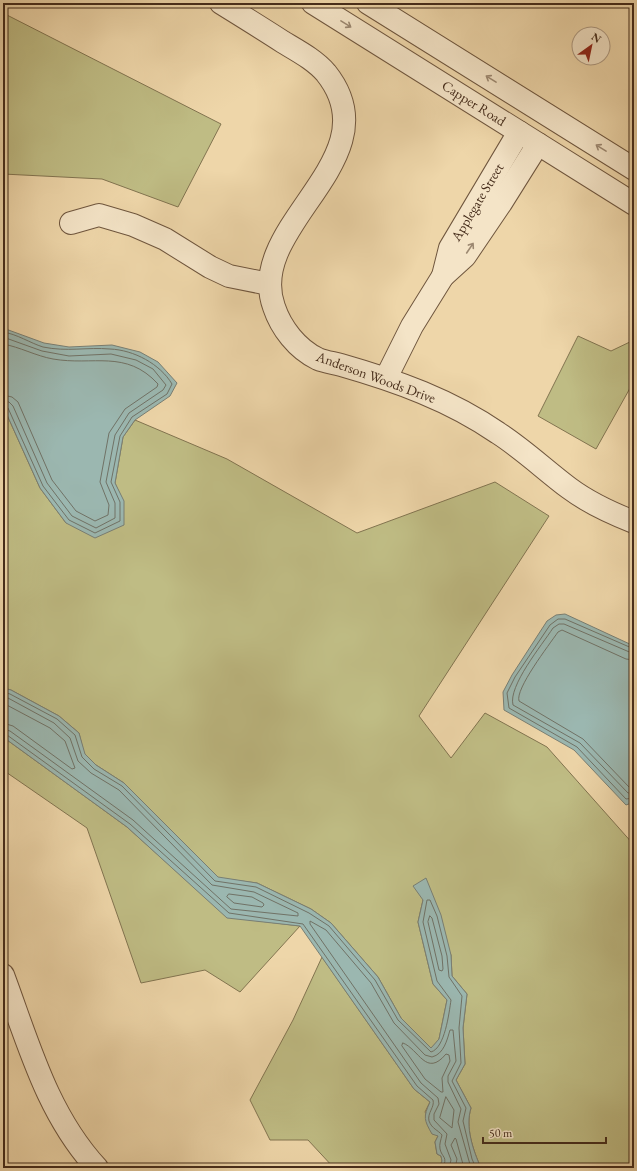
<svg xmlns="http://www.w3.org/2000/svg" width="637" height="1171" viewBox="0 0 637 1171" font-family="'EB Garamond',serif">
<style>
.green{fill:#bfbc84;stroke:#827450}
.water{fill:#9bb7b0;stroke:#797f74}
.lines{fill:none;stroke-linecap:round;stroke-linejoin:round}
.shore{stroke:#707266;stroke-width:1}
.minor-casing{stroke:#6f563e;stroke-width:24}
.minor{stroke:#f4e4c7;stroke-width:22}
.oneway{stroke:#9c8871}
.labels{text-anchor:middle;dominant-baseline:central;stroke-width:3;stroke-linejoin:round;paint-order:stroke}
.street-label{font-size:14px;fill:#452c1b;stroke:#f4e4c7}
</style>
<rect width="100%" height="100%" fill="#eed6a9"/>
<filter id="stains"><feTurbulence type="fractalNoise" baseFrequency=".005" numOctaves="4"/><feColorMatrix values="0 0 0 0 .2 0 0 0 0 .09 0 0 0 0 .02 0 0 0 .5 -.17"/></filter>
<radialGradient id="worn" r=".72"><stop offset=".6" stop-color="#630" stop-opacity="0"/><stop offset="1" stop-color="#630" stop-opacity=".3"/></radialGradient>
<!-- green -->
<g class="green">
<polygon points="3,13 221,124 178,207 102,179 3,174"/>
<polygon points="578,336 611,351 634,340 634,381 596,449 538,416"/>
<path d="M3,406L40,488L66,523L123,501L115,483L123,437L135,420L227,459L357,533L495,482L549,516L419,716L451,758L485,713L547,747L634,845V1168H481C473,1150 465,1127 471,1108L456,1080L465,1064L463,1028L467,994L452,976L451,955L423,900L418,922L433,984L447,1000L439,1039L432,1049L401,1018L378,977L331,923L311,909L257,883L218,878L124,783L96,765L84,754L79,733L59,716L11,690L3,688Z"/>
<polygon points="3,737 127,827 227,917 300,926 240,992 205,970 141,983 87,828 3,770"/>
<polygon points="322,957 414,1089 430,1102 425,1112 438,1136 435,1142 437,1154 441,1156 442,1161 439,1168 334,1168 308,1140 270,1140 250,1100 293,1020"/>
</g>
<!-- water -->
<g class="water">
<polygon points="3,328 44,343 69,347 112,345 140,352 158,362 177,383 170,396 135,420 123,437 115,483 124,501 124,525 95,538 66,523 40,488 3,406"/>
<polygon points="565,614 634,646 634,802 626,805 574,750 504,710 503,692 512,675 547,621 556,615"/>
<path d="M3,688L11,690L59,716L79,733L85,754L96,765L124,783L218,877L257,883L311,909L331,923L378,977L401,1018L431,1048L439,1039L447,1000L433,984L418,922L423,900L413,886L426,878L441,915L451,955L452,976L467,994L463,1028L465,1064L456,1080L471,1108C465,1127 473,1150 481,1168H439L442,1161L441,1156L437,1154L435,1142L438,1136L432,1134C424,1120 423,1117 430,1102L414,1089L300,926L227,918L127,827L3,737Z"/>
</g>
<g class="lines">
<!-- shore -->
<g class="shore">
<path d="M3,332C17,334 30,343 43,347C67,352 87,347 110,349C134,350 160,364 172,384L167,394L132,417L120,436L111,482L120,502V521L95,533L69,520L43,486L8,408L3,406"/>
<polyline points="3,337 42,351 69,356 111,354 136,360 153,369 166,385 163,390 129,413 115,435 106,482 115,503 115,518 96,528 72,516 47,483 13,406 9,402 3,401"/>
<path d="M3,344C20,347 36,356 53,359C93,366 126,349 158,384L157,387L125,409L109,433L100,482L109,505L108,515L95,521L76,511L52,480L18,402L12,397L3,395"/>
<polyline points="634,649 565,619 558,619 550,625 515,677 507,693 509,708 577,747 626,799 634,798"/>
<path d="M634,654L564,624H559L553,628C542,645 508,686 513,705L580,743L628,793H634"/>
<path d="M634,660L626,659L562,630L558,632C549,645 515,689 519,701L583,739L629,787H634"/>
<path d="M3,692L10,694L57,719L75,735L82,757L94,769L122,786L215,881L256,887L309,913L329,926L375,980L398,1020L431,1052C445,1048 449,1013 451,1000L437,981L423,922L427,900H430L437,916L447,956L449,977L462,996L459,1028L461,1063L452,1081L466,1108L463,1121L472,1159L476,1168"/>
<polyline points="3,697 8,698 54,723 70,738 78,761 91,773 119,790 212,885 254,892 298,913 298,916 231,909 133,820 10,731 3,729"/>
<polyline points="3,703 50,728 65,741 75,768 72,769 13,726 3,723"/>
<path d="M3,734L7,735L130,824L229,913L303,924L417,1086L433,1100C435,1107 427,1113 429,1121C432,1129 438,1130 442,1135C441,1140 439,1144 440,1149C442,1158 448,1156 443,1168"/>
<polygon points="229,894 252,897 263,903 264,905 262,907 234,903 227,897"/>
<polygon points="430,916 432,918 442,956 443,969 442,971 439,970 428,922"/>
<path d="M403,1043C419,1049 426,1078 446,1054L449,1055L450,1061L442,1078L443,1092H441L425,1079L402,1046Z"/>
<polygon points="446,1097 454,1110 452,1128 440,1118"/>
<path d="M449,1168L451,1160L445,1144L447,1134L434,1120V1114L439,1104L438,1098L421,1083L310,924V921L326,930L371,983L394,1023L425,1055L432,1057C444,1054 447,1040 450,1030H453L456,1061L448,1076V1082L461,1109L458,1122L471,1168"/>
<polyline points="455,1168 457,1159 451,1145 455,1138 456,1139 464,1168"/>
</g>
<defs>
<g id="minor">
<path d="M221,3C242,16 263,29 283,42C298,51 315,60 326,73C395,159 244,225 274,307C281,328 297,349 318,359C325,362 334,363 341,365C397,381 450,400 498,433C523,449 545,470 569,488C589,503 611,513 634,522"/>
<polyline points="313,3 634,204"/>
<polyline points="368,3 634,169"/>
<polyline points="71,223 99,215 133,225 165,239 210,267 229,276 269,284"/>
<polyline points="443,276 450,248 519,132"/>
<polyline points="386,378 412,326 443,276 465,256 501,203 538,144"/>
<path d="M3,975C28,1042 47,1114 97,1168"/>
</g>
</defs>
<!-- minor casing -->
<use href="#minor" class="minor-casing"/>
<!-- minor -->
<use href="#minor" class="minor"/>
</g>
<!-- one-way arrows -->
<defs><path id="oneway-shaft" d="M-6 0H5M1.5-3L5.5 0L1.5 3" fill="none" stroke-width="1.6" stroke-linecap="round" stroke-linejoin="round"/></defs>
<g class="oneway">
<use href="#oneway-shaft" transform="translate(346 24) rotate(32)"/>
<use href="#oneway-shaft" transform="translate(491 79) rotate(-148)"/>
<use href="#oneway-shaft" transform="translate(601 148) rotate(-148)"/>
<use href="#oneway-shaft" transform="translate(470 248) rotate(-56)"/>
</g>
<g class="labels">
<!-- street labels -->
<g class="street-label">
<text transform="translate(474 103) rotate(32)">Capper Road</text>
<text transform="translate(477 202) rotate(-59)">Applegate Street</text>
<text transform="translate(376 377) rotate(20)">Anderson Woods Drive</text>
</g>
</g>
<!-- margin -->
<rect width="637" height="1171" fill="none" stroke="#eed6a9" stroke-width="16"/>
<rect x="4" y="4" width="629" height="1163" fill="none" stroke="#452c1b" stroke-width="2"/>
<rect x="8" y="8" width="621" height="1155" fill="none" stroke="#452c1b"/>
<!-- north arrow -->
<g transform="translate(591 46) rotate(33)"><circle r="19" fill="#f4e4c7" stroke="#ae9a82"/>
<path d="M0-3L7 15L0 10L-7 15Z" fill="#8f2418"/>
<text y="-6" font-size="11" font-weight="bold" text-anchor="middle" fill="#452c1b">N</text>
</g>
<!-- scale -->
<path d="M483 1137v6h123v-6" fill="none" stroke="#452c1b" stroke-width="2"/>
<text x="489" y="1137" font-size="12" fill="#452c1b" stroke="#f4e4c7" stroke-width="3" paint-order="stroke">50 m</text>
<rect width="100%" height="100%" filter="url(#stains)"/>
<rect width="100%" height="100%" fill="url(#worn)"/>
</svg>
